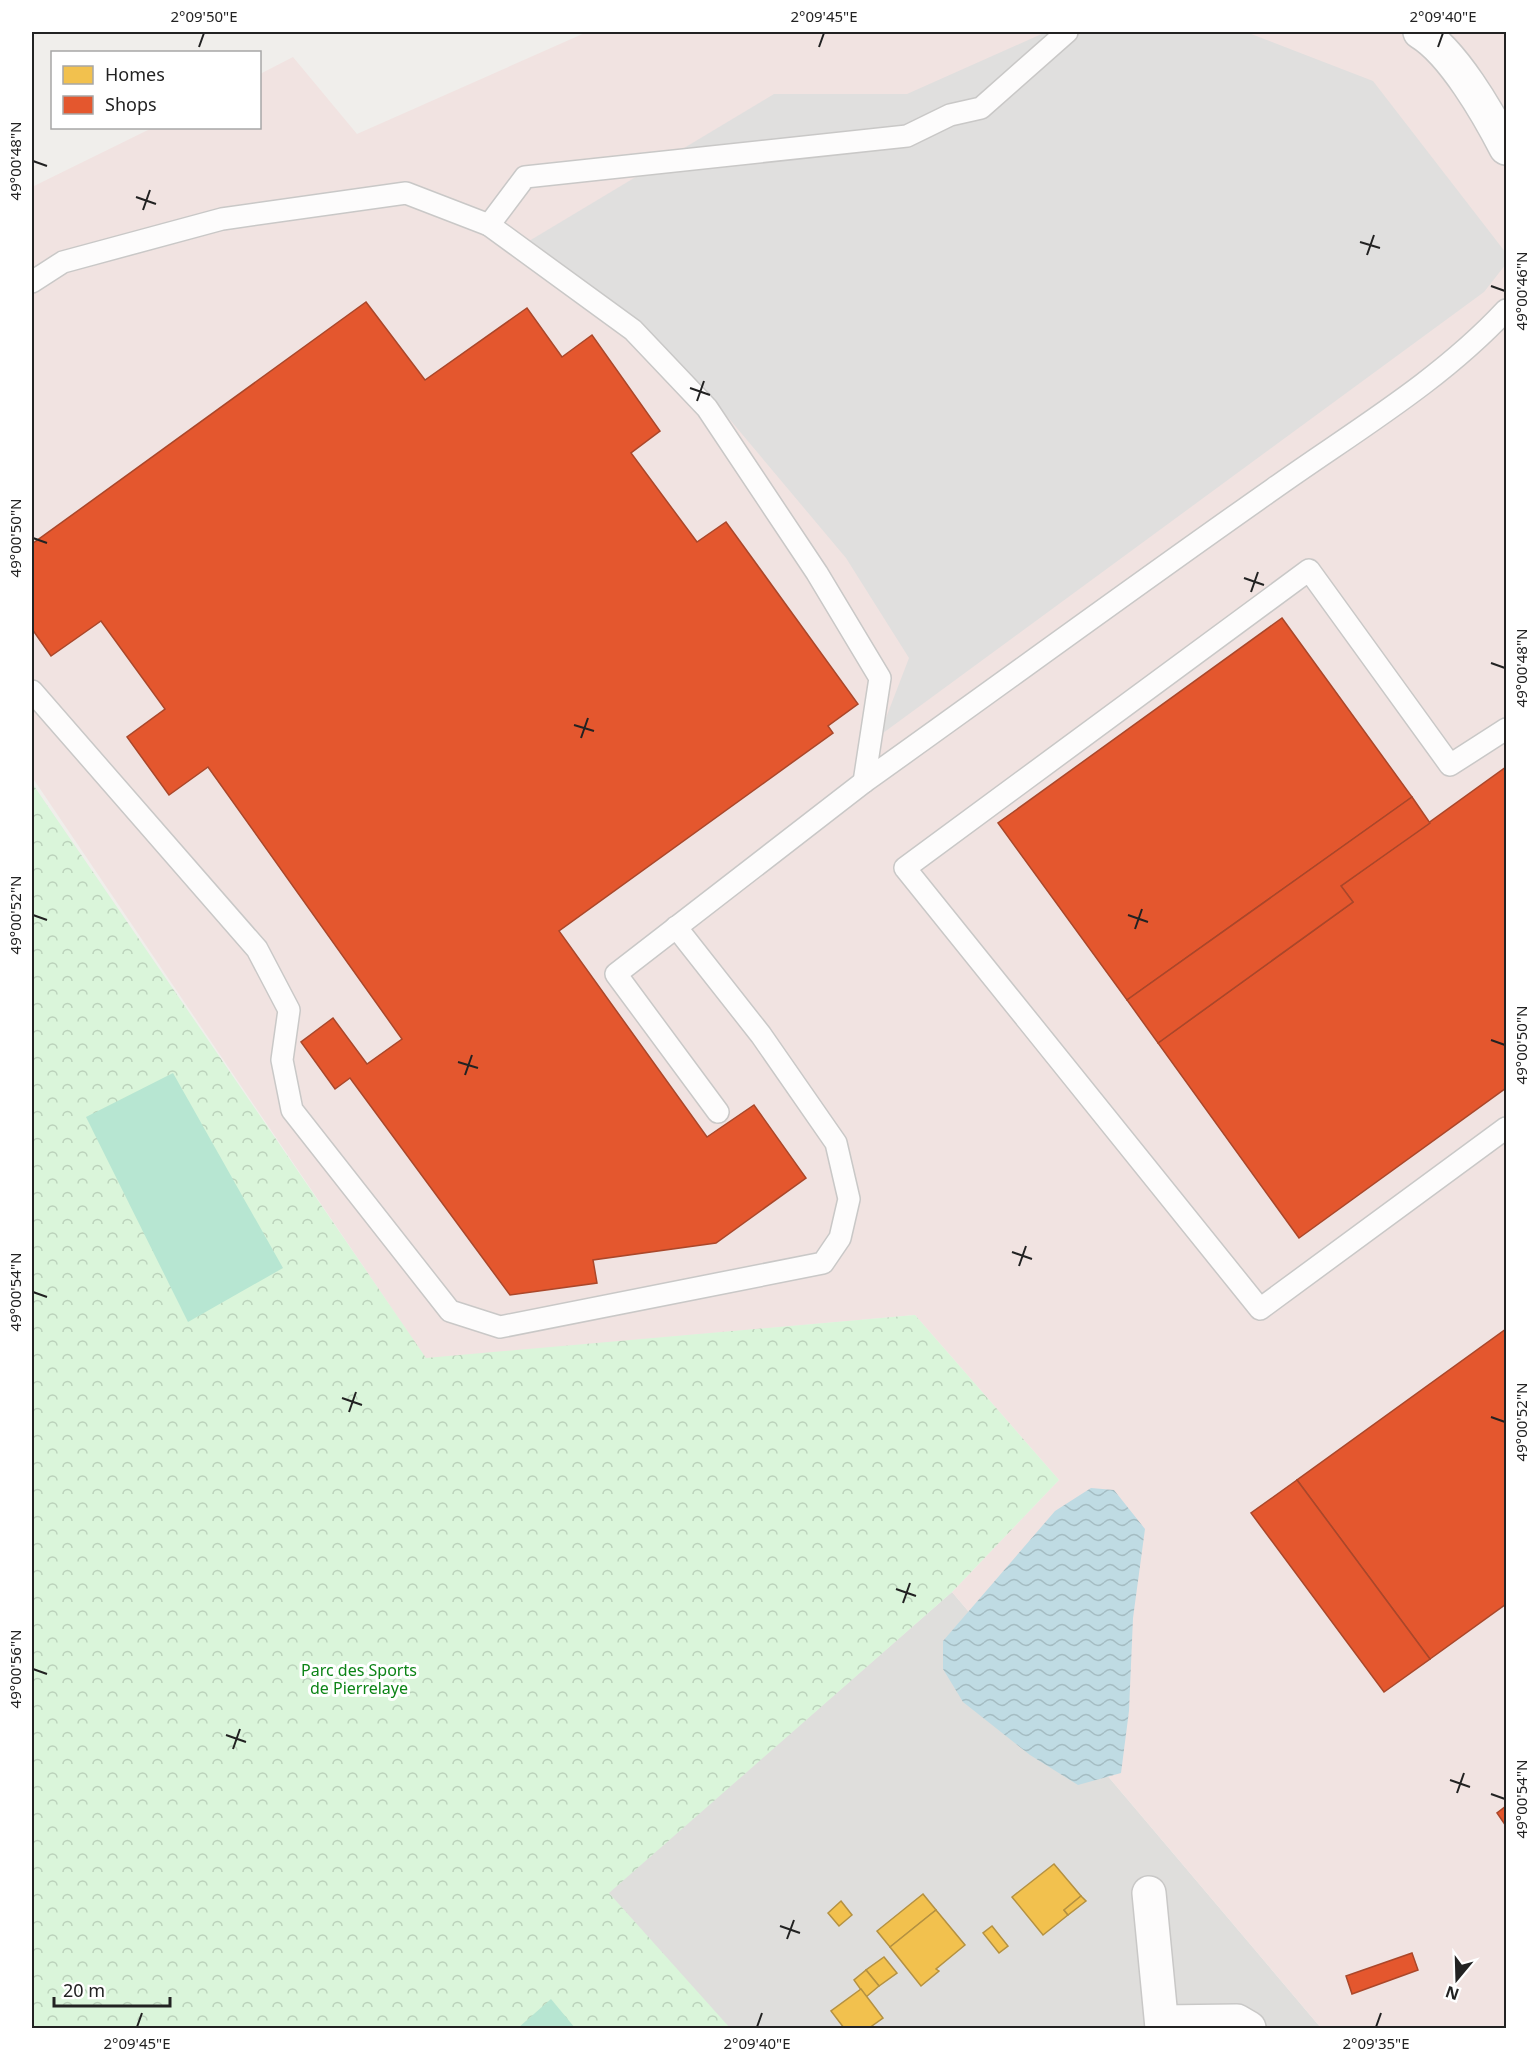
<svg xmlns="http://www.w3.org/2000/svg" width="1538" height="2060" viewBox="0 0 1538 2060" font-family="'Noto Sans',sans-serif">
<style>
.residential{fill:#dfdedc}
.commercial{fill:#f1e3e1}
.park{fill:url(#park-crowns)}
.pitch{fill:#b7e6d2}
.parking{fill:#e0dfde}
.water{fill:url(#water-waves)}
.homes{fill:#f2c14e;stroke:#b49141;stroke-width:1.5}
.shops{fill:#e4572e;stroke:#aa472a;stroke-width:1.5}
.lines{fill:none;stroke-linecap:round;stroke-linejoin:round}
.lane-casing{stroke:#c9c8c7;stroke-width:24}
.street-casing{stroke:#c9c8c7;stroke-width:36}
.lane{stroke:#fdfcfc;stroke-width:21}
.street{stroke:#fdfcfc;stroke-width:33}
.ticks{fill:none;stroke:#222;stroke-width:2}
.labels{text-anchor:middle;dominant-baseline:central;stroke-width:6;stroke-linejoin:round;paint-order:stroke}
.park-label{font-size:16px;fill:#0c8416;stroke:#fff}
.neatline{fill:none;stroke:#222;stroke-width:2}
.ticks-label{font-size:15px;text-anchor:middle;fill:#222}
</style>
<defs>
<pattern id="park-crowns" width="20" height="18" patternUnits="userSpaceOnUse" patternTransform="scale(1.5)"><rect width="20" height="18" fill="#daf5da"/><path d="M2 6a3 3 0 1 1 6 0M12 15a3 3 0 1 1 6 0" fill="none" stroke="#bbd2bb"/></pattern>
<pattern id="water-waves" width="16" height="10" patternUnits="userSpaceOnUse" patternTransform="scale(1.5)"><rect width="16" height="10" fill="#bfdbe3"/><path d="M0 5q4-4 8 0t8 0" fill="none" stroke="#a4bcc2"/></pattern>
</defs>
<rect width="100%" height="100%" fill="#f0eeeb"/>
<!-- residential -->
<polygon class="residential" points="952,1592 1321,2028 453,2028"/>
<!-- commercial -->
<polygon class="commercial" points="587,32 1506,32 1506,2028 1321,2028 952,1592 1059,1480 915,1315 426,1359 32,777 32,187 152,128 260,128 260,74 293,57 357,134"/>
<!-- park -->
<polygon class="park" points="32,783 426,1358 915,1315 1059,1480 952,1592 609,1893 730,2028 32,2028"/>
<!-- pitch -->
<g class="pitch">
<polygon points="173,1073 283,1268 188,1322 86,1117"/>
<polygon points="551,1999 575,2028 518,2028"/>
</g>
<!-- parking -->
<polygon class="parking" points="1046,32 1246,32 1373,81 1506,253 1506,264 1484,292 879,736 909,658 846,558 715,402 524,244 774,94 907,94"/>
<!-- water -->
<polygon class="water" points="1091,1488 1114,1490 1145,1529 1133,1618 1129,1711 1121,1773 1078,1785 1030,1755 963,1702 943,1669 943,1641 1055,1511"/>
<!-- homes -->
<g class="homes">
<polygon points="1054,1864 1081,1896 1064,1910 1068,1915 1043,1935 1012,1897"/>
<polygon points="923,1894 936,1910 890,1947 877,1931"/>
<polygon points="1081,1896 1086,1901 1068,1915 1064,1910"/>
<polygon points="841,1901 852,1915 839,1926 828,1913"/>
<polygon points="936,1910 965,1945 936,1969 939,1971 921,1986 890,1947"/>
<polygon points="992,1926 1008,1946 999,1953 983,1933"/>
<polygon points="884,1957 897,1973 879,1986 866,1970"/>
<polygon points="866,1970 879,1986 866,1997 854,1980"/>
<polygon points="861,1989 883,2018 869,2028 844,2028 831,2011"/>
</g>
<!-- shops -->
<g class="shops">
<polygon points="366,302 425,380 527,308 562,357 592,335 660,431 631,453 697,542 726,522 858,704 828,726 833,733 559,931 707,1137 754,1105 806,1178 716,1243 593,1260 597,1283 510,1295 350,1078 335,1089 301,1042 333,1018 367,1064 402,1039 208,767 169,795 127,737 165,709 101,621 51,656 32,629 32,544"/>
<polygon points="1282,618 1412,797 1127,1000 998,823"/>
<polygon points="1506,767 1506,1088 1299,1238 1158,1043 1353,902 1341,886"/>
<polygon points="1412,797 1430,823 1341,886 1353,902 1158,1043 1127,1000"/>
<polygon points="1506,1329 1506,1604 1430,1659 1297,1480"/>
<polygon points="1297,1480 1430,1659 1384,1692 1251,1513"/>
<polygon points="1506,1806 1506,1826 1497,1813"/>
<polygon points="1412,1953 1418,1970 1352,1994 1346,1976"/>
</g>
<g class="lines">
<defs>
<g id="lane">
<path d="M1067,32L981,108L950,115L907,136L525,177L489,225L633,330L707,408L817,573L880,678L864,782C1000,685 1136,585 1273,489C1353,432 1439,382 1506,310"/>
<polyline points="32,282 63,262 222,219 406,193 489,225"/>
<polyline points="32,691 257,949 289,1010 282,1060 292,1110 450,1311 500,1327 823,1263 840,1238 849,1199 836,1143 761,1035 676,927"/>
<polyline points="1506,729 1450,765 1309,570 905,868 1260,1309 1506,1128"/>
<polyline points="718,1112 616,974 864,782"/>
</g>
<g id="street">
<path d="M1420,32C1453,52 1488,113 1506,148"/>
<polyline points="1149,1893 1162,2028"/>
<polyline points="1162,2022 1237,2021 1249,2028"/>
</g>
</defs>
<!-- lane casing -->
<use href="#lane" class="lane-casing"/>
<!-- street casing -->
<use href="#street" class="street-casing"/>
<!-- lane -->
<use href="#lane" class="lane"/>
<!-- street -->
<use href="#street" class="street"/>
</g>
<!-- ticks -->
<path class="ticks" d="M199,47L204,33M819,47L824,33M1438,47L1443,33M33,161L47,166M136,197L156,204M143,210L150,190M1360,242L1380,248M1367,255L1374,235M1491,286L1505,291M690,388L710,395M697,401L704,381M33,538L47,543M1244,578L1264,585M1251,592L1258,572M1491,663L1505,668M574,725L594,731M581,738L588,718M33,915L47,920M1128,915L1148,922M1135,929L1142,909M1491,1040L1505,1045M458,1062L478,1068M465,1075L472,1055M1012,1252L1032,1259M1019,1266L1026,1246M33,1292L47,1297M342,1398L362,1405M349,1412L356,1392M1491,1417L1505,1422M896,1589L916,1596M903,1603L910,1583M33,1669L47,1674M226,1735L246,1742M233,1749L240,1729M1450,1780L1470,1787M1457,1793L1464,1773M1491,1794L1505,1799M780,1926L800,1933M787,1939L794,1920M137,2027L142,2013M757,2027L762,2013M1376,2027L1381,2013"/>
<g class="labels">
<!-- park labels -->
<g class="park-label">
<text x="359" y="1670">Parc des Sports<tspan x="359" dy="18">de Pierrelaye</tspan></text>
</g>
</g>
<!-- border -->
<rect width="1538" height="2060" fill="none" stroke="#ffffff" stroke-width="66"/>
<!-- legend -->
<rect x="51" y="51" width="210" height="78" fill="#ffffff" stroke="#a7a7a7" stroke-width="1.5"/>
<rect x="63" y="66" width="30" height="18" fill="#f2c14e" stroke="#a7a7a7" stroke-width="1.5"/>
<text x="105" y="81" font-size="18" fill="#222222">Homes</text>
<rect x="63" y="96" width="30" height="18" fill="#e4572e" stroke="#a7a7a7" stroke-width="1.5"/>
<text x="105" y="111" font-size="18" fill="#222222">Shops</text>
<!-- north arrow -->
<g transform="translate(1457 1979) rotate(199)" stroke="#ffffff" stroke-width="4.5" paint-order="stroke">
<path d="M0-4.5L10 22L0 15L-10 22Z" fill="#222222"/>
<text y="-9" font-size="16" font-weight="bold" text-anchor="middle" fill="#222222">N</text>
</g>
<!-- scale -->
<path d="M54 1997v9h116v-9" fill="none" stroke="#222222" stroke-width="3"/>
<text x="63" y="1997" font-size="18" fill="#222222" stroke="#ffffff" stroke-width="4.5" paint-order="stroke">20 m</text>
<rect x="33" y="33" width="1472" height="1994" class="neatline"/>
<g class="ticks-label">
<text x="204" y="22">2°09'50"E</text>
<text x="824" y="22">2°09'45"E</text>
<text x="1443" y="22">2°09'40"E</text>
<text transform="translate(16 161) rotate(-90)" y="5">49°00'48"N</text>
<text transform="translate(1522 291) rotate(-90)" y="5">49°00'46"N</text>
<text transform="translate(16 538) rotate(-90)" y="5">49°00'50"N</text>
<text transform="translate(1522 668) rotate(-90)" y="5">49°00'48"N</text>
<text transform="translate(16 915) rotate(-90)" y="5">49°00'52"N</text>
<text transform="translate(1522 1045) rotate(-90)" y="5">49°00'50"N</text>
<text transform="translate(16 1292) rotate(-90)" y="5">49°00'54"N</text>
<text transform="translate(1522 1422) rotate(-90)" y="5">49°00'52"N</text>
<text transform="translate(16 1669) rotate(-90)" y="5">49°00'56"N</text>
<text transform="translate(1522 1799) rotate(-90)" y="5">49°00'54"N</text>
<text x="137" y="2049">2°09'45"E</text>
<text x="757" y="2049">2°09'40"E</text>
<text x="1376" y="2049">2°09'35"E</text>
</g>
</svg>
